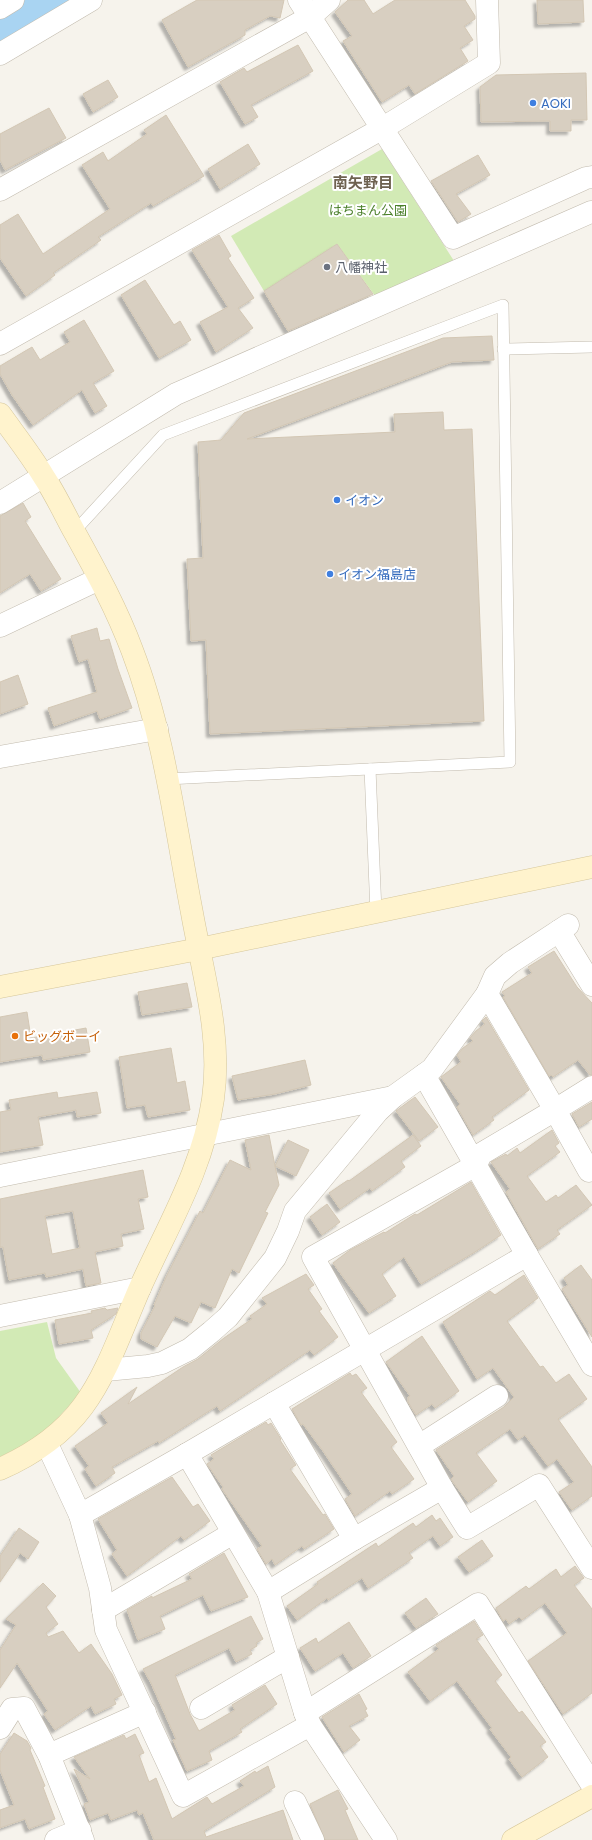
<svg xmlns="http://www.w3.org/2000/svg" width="592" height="1840" viewBox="0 0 592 1840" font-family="Poppins,'Noto Sans JP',sans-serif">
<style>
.green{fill:#d2eab5}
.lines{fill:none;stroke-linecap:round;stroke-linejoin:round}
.river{stroke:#a9d4f2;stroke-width:33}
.building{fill:#d8cfc1;stroke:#d3c7b4;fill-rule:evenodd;filter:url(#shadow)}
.lane-casing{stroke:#c2bbae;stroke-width:12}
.street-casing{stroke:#c2bbae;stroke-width:23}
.secondary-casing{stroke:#d6c79b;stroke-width:23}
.lane{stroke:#fff;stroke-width:11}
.street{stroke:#fff;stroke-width:22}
.secondary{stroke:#fff3cd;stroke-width:22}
.shop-dot{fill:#3f7fe0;stroke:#fff;stroke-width:1.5}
.worship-dot{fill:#6b7280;stroke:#fff;stroke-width:1.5}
.food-dot{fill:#e8710a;stroke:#fff;stroke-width:1.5}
.labels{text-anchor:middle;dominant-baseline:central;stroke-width:4;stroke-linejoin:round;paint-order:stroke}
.shop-label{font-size:13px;fill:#366cbe;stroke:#fff;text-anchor:start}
.park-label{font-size:13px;fill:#4a7f2a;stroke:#fff}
.worship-label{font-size:13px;fill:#5b616d;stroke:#fff;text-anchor:start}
.food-label{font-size:13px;fill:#c56008;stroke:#fff;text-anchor:start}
.quarter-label{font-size:15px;font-weight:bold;fill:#6e6250;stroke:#fff}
</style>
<defs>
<filter id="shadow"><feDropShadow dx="-3.5" dy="3.5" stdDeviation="1" flood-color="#0004"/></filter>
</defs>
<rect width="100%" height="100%" fill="#f6f3ec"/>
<!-- green -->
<g class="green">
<polygon points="382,149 456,264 378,300 337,244 264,291 231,236"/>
<polygon points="47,1322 56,1358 81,1393 39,1438 0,1457 0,1331"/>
</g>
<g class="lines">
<!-- river -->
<polyline class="river" points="0,33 59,0"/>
</g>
<!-- building -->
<g class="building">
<polygon points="197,0 284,0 280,18 270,16 245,30 245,35 188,67 162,20"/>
<polygon points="348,0 364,0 373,14 395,0 465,0 475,16 475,19 464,26 473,40 460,48 468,61 415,94 409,85 382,102 343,41 352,36 335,12"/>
<polygon points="537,0 583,0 584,22 538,24"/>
<polygon points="298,45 313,71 251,105 258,117 245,124 220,82 244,68 247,72"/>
<polygon points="586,73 587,120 571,120 571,131 550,131 550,121 481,122 480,87 496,75"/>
<polygon points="108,80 118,97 93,112 83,94"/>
<polygon points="49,108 66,138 5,170 0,160 0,134"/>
<polygon points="166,115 204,176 153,206 151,203 98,237 101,240 53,273 55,275 26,296 0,258 0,225 18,214 43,254 110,209 82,165 103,152 108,161 147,134 144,130"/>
<polygon points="248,144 260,164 220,189 208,169"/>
<polygon points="478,155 490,175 456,194 471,214 458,222 431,181"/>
<polygon points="219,235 231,256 228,258 254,298 238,308 253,328 216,352 200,322 228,307 192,250"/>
<polygon points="337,244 373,294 288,331 264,291"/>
<polygon points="145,280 174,325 180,321 191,340 159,358 121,295"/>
<polygon points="84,320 114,371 93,383 107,406 95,413 82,390 33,425 12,395 0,374 0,366 32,347 40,360 70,342 64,332"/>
<polygon points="492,336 494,360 452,362 247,439 395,432 394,414 443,412 444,430 472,429 484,721 210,734 206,640 191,641 187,559 203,558 198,442 221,440 244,413 443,338"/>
<polygon points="23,503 31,517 25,521 61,579 41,591 30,574 0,593 0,516"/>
<polygon points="97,628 100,641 109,639 118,669 132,708 100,719 97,711 54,726 48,708 97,692 88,659 79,662 71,636"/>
<polygon points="18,675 28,704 0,714 0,682"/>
<polygon points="554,951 577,987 592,1003 592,1075 590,1075 578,1060 553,1077 551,1075 549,1076 503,997 505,996 502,992 532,973 528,967"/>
<polygon points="187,983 192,1007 142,1015 138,992"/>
<polygon points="27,1012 31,1038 86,1028 90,1052 43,1060 42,1055 0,1062 0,1017"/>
<polygon points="486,1017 529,1090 492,1117 494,1120 473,1135 457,1107 460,1104 441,1077 461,1062 457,1055 463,1048 473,1041 470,1038 476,1031 485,1024 482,1021"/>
<polygon points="171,1048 177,1083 185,1081 190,1110 148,1117 145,1105 127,1108 119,1057"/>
<polygon points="305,1060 311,1085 275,1094 238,1100 232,1076"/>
<polygon points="57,1092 58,1098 97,1092 101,1113 77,1117 76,1110 38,1117 43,1145 0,1152 0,1112 11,1110 9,1100"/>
<polygon points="415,1097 438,1127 419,1141 396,1111"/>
<polygon points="592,1102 592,1119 579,1127 572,1114"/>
<polygon points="552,1130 559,1143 555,1146 560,1152 527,1176 546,1202 556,1195 558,1198 576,1185 592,1205 557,1230 560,1234 538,1249 506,1192 510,1189 491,1162 506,1154 507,1156 517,1148 520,1153"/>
<polygon points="269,1135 275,1166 288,1140 309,1150 296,1176 275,1166 279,1185 265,1212 268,1213 239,1273 232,1269 215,1308 201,1302 191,1323 175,1316 157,1347 141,1339 141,1333 155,1306 154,1305 167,1275 200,1211 203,1213 230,1160 251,1170 245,1140"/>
<polygon points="413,1135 421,1146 401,1161 405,1167 372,1191 370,1188 340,1209 329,1193 348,1180 349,1181"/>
<path d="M143,1170L148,1197L138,1199L144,1229L121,1234L123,1246L95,1252L101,1283L86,1286L83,1269L46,1277L45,1273L9,1280L3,1247H0V1199ZM73,1211L80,1248L52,1254L45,1216Z"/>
<polygon points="471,1182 501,1235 475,1252 421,1284 404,1257 382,1274 396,1296 369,1313 333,1263 350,1250 384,1232 385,1233 415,1214 417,1215"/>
<polygon points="327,1204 340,1222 322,1235 310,1217"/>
<polygon points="581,1265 592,1280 592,1337 562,1289 568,1285 564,1278"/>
<polygon points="306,1274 314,1285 308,1289 322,1309 319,1311 338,1337 314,1355 310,1350 220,1411 217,1406 159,1443 158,1441 112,1467 115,1473 96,1486 85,1469 89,1466 75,1446 108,1423 101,1413 137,1387 128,1404 183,1367 198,1359 224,1338 252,1319 250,1316 267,1304 262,1298"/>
<polygon points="524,1275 538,1298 507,1321 540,1367 543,1366 556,1383 569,1374 587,1399 558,1419 592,1467 592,1496 572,1510 559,1492 574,1482 557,1459 548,1466 525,1435 518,1440 510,1429 476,1453 497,1481 468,1502 453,1482 451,1479 454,1476 436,1450 504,1407 514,1397 493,1368 477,1379 443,1322 490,1291 495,1295"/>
<polygon points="105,1308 107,1310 118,1308 116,1314 91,1330 93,1338 59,1344 55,1320 92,1313 91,1311"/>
<polygon points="422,1336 459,1391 435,1408 432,1404 416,1415 408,1402 408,1397 410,1396 386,1362"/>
<polygon points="350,1373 352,1376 356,1374 367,1388 361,1392 397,1442 391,1447 414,1479 392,1494 390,1491 355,1516 345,1499 352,1494 323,1451 303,1424 301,1425 292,1409"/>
<polygon points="266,1422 268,1425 271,1423 281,1439 280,1440 296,1465 290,1469 323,1515 325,1514 334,1529 304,1549 302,1546 275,1565 272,1559 266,1564 257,1549 262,1546 222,1489 223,1487 207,1464 214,1459 211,1455"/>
<polygon points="172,1477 193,1507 198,1504 210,1521 184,1540 181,1536 127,1576 112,1554 117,1550 98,1519"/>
<polygon points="432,1515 436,1521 440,1518 453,1537 440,1546 433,1536 409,1553 413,1558 368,1588 362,1578 328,1600 327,1598 297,1620 287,1606 318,1584 317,1582 376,1543 378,1547 413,1523 416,1527"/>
<polygon points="19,1528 39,1542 28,1559 20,1553 0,1582 0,1556"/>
<polygon points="482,1540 493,1556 469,1572 458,1557"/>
<polygon points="224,1553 248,1597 211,1611 203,1595 160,1616 165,1629 138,1640 127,1610 150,1597 152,1596 152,1598 192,1579 189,1574"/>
<polygon points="575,1566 584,1578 574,1585 592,1609 592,1693 563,1714 528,1661 567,1633 545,1603 522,1620 519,1617 509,1624 506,1619 503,1621 496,1608 526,1586 529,1589 556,1569 561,1577"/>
<polygon points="43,1583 56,1596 46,1607 58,1624 46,1633 48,1637 63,1631 79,1653 91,1644 112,1674 122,1695 114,1699 116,1704 95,1714 91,1706 55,1730 44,1714 48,1711 17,1663 0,1688 0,1650 16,1625 6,1619"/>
<polygon points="426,1598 438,1614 416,1628 405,1613"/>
<polygon points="251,1616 263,1639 256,1643 257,1646 250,1650 252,1654 236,1662 229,1648 175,1675 190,1714 199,1731 235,1710 232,1705 265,1685 277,1704 240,1729 242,1732 209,1751 212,1760 187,1771 173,1740 176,1739 151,1683 143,1669"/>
<polygon points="474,1621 483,1635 476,1639 502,1675 495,1681 519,1713 522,1711 546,1742 540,1746 548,1757 522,1777 509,1759 511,1757 490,1729 492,1728 457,1681 430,1701 408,1672 439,1649 436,1645"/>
<polygon points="349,1622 371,1656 353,1668 343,1653 315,1671 300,1648 316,1638 318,1643"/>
<polygon points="359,1694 367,1709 365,1710 368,1716 349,1726 360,1740 344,1752 322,1717"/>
<polygon points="14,1733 27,1741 31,1748 30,1750 45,1786 43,1787 55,1819 29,1829 25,1819 0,1828 0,1810 14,1805 0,1770 0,1754"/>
<polygon points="135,1734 144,1753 139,1755 149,1782 156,1778 172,1819 207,1797 212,1804 244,1786 240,1781 255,1771 256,1773 268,1766 275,1787 204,1831 206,1837 283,1810 293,1840 154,1840 143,1813 139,1815 137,1810 111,1820 108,1813 90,1820 84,1804 89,1802 74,1769 90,1779 74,1757 124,1735 126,1739"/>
<polygon points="338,1790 348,1809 345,1810 358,1840 325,1840 310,1804"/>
</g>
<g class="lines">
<defs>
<g id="lane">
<polyline points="503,349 592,347"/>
<polyline points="74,532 163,435 503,305 510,762 167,779"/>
<polyline points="370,769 376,912"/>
</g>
<g id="street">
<polyline points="299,0 453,238 586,178 592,177"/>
<polyline points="0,8 13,0"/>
<polyline points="0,54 91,0"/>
<polyline points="0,190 310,17 329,0"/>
<polyline points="0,344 383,128 489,63 487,0"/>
<polyline points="0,503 176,394 591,212"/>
<polyline points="0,626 99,579"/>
<polyline points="0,757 157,729"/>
<polyline points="559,931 592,985"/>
<polyline points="487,994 555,1110 481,1154 476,1165 313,1257 442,1488 467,1528 539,1485 592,1568"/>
<polyline points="592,1087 555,1110 589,1171 592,1170"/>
<polyline points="0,1176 393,1097"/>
<polyline points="527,1255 592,1365"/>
<polyline points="0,1316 140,1288"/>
<polyline points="106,1370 148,1366 162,1363 190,1349 211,1332 228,1317 275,1258 288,1231 295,1211 378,1111 393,1097 432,1069 487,994 495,976 510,963 568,925"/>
<polyline points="274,1403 354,1539"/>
<polyline points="47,1444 80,1515 100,1588 106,1630 183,1796 310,1725"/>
<polyline points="419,1446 497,1396"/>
<polyline points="187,1454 268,1592 305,1713 310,1725 386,1840"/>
<polyline points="80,1515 187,1454 527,1255 424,1075"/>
<polyline points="268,1592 354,1539 442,1488"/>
<polyline points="103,1610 233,1533"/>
<polyline points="201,1708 288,1657"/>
<polyline points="305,1713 478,1604 592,1785"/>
<polyline points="0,1728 12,1709 24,1708 49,1755 83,1840"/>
<polyline points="49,1755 145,1712"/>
<polyline points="295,1802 313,1840"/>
<polyline points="56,1840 80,1830"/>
</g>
<g id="secondary">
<path d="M0,414C15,435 31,455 44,477C56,495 65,515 75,533C96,571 117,610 132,650C164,733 175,825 192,913C203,975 222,1036 213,1099C203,1169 167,1227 139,1290C103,1374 91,1429 0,1469"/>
<polyline points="0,987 199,949 592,867"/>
<polyline points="513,1840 592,1796"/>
</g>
</defs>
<!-- lane casing -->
<use href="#lane" class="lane-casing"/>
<!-- street casing -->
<use href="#street" class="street-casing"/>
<!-- secondary casing -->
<use href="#secondary" class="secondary-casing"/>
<!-- lane -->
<use href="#lane" class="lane"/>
<!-- street -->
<use href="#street" class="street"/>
<!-- secondary -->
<use href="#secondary" class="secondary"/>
</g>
<!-- markers -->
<g class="shop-dot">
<circle cx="533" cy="103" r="4"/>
<circle cx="337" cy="500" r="4"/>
<circle cx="330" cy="574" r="4"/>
</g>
<circle class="worship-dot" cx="327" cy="267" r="4"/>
<circle class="food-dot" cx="15" cy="1036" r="4"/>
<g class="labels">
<!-- shop labels -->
<g class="shop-label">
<text x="541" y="103">AOKI</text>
<text x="345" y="500">イオン</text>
<text x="338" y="574">イオン福島店</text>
</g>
<!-- park labels -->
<g class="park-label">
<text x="368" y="210">はちまん公園</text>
</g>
<!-- worship labels -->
<g class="worship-label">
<text x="335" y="267">八幡神社</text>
</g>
<!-- food labels -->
<g class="food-label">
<text x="23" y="1036">ビッグボーイ</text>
</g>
<!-- quarter labels -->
<g class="quarter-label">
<text x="363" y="182">南矢野目</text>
</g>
</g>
</svg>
